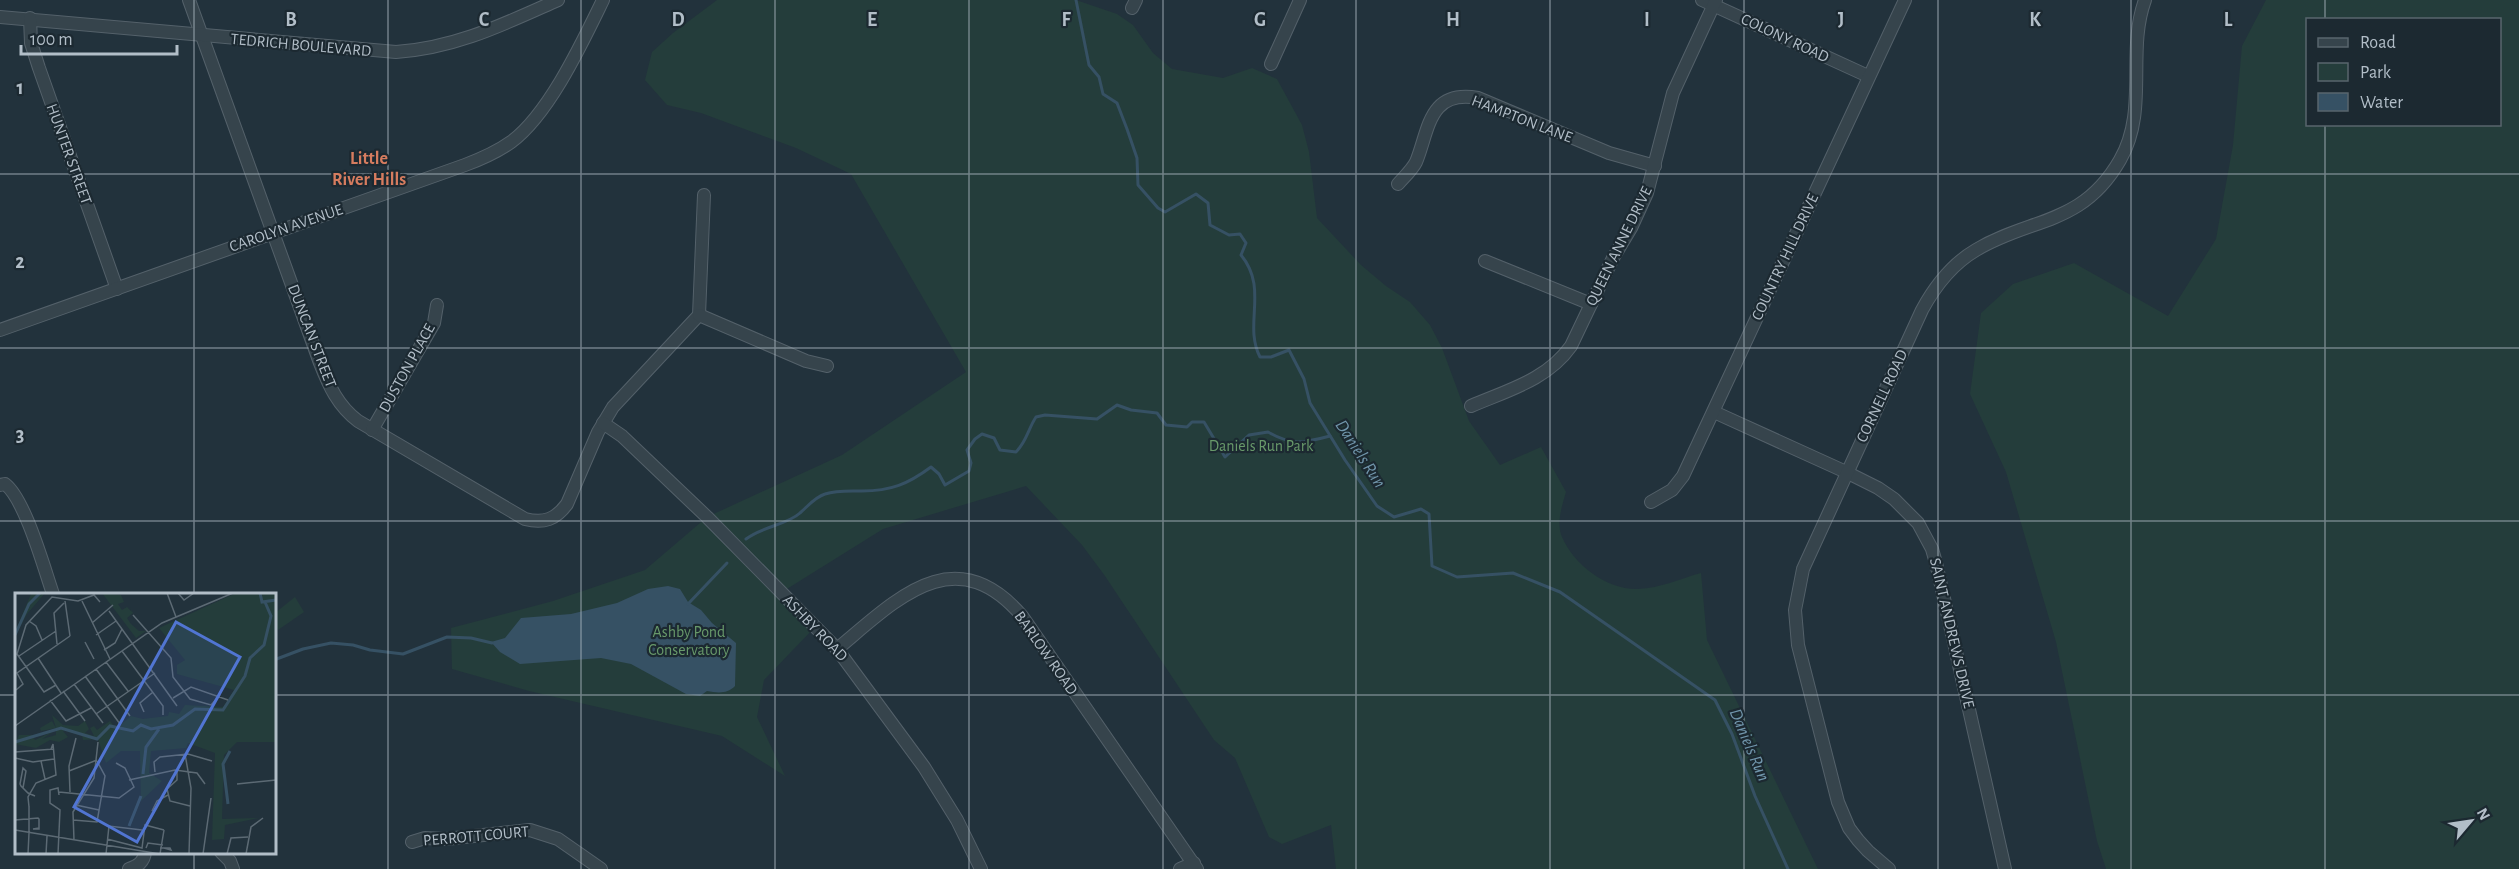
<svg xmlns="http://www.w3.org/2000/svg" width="2519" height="869" viewBox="0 0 2519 869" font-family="'Alegreya Sans',sans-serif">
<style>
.green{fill:#243d3b;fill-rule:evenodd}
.water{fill:#365164}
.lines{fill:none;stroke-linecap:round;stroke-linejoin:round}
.stream{stroke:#365164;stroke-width:3}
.minor-casing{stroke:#54616a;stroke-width:14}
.minor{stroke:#36444c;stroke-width:12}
.grid{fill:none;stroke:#b2bec8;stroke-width:1.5;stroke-opacity:0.55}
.labels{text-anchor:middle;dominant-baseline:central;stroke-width:4.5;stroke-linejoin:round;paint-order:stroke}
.street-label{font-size:16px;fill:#b2bec8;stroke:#1c2931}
.park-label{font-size:16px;fill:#68996a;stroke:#1c2931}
.neighbourhood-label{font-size:18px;font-weight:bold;fill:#d67c5f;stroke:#1c2931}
.water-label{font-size:18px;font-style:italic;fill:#7196ac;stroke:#1c2931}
.inset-river{fill:none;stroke:#365164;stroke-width:3}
.inset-road{fill:none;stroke:#5c6a74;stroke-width:1.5}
.view{fill:#5175d2;fill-opacity:0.15;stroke:#5175d2;stroke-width:3}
.inset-edge{fill:none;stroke:#b2bec8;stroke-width:3}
.grid-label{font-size:20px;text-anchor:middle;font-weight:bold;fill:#b2bec8;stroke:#1c2931;stroke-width:4.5;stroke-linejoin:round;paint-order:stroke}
</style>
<rect width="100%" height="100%" fill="#22323c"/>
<!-- green -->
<g class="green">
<path d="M717,0H1076L1117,14L1133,25L1153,53L1172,69L1223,78L1252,68L1277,79L1302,125L1309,152L1317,218L1361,265L1386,286L1410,302L1430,325L1442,348L1469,421L1500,465L1541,447L1566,492C1562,506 1556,523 1562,537C1574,565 1607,590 1638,589C1661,588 1679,579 1701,573L1707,640L1818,869H1336L1331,825L1282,844L1269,837L1235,758L1214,740L1105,576L1082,545L1026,486L883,529L782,592L815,627L764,680L757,717L785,776L722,736L529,691L452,669L451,628L553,601L645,570L707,517L842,455L966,372L851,174L796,148L701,113L667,105L645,80L652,52L673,33Z"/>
<path d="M2266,0H2519V869H2106L2097,841L2056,642L2006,472L1970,394L1981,313L2013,284L2074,263L2168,316L2216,239L2233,145L2242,46ZM2308,20H2500V124H2308Z"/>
<polygon points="295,597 304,612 278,630 275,625 275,613"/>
</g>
<!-- water -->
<path class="water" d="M668,586L680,589L688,602L701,610L712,623L736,643L735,686C727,694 718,693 707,691L700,696L686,694L631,664L601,658L520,664L500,652L491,642L505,638L521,618L571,614L617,603L648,589Z"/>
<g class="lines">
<!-- stream -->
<g class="stream">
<path d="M1076,0L1089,65L1099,77L1103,94L1117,103L1127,129L1137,158L1138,185L1158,208L1165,212L1196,194L1208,203L1210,225L1229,235L1240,234L1246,243L1241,255C1269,289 1243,324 1260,357H1271L1289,350L1304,379L1310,403L1345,460L1377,506L1394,517L1421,509L1429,514L1432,566L1457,577L1513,573L1560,592L1715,700L1732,734L1755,796L1788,869"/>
<path d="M746,539C763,526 787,525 800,513C808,506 815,497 825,494C837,490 850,491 862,491C891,491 908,484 931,467L939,474L945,485L969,471L971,463L967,450L975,439L982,434L994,438L1000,450L1016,452C1027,441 1028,429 1036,417L1045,415L1097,419L1117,405L1131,410L1157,413L1166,425L1187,427L1192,422H1204L1225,457L1249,435L1268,432C1292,446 1304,443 1330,436"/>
<polyline points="688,604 727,563"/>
<polyline points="274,660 303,649 331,643 353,645 370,650 403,654 447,637 471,638 492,643"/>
</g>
<defs>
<g id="minor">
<path d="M189,0L320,363C329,386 338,406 358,421L525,519C544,524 556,519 567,504L598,432L613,407L699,315L704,195"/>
<polyline points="1702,0 1868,76"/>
<polyline points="1132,8 1136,0"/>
<path d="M0,17L396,52C456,48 504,24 558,0"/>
<polyline points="30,18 31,43 39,68 117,289"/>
<polyline points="1271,64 1300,0"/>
<path d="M1398,184C1404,177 1412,170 1416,162C1429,131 1428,89 1478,98L1609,153L1655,166"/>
<polyline points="1485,261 1591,304"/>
<polyline points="699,315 806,361 827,366"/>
<path d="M0,330L465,165C481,159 497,152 511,142C549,114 582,43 603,0"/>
<path d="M1471,406C1508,390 1547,380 1571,346L1613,258L1631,228L1647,193L1673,93L1716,0"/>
<polyline points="1714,412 1846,472 1878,488 1894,499 1918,523 1932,549 1936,563 2005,869"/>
<polyline points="603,423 622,436 707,517 837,649 924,767 957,820 981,869"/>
<polyline points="372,430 434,323 437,305"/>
<path d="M0,485L5,484C25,499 44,568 53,594"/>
<polyline points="1651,502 1672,490 1683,476 1905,0"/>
<path d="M837,649C895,601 954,537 1022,616L1197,869"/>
<polyline points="412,842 425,838 446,839 530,830 558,839 601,869"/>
<polyline points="221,852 230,861 233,869"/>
<path d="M129,869C138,866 144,862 145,852"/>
<polyline points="1180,869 1194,863"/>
<path d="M1889,869L1868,851L1858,840L1849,828L1838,802L1798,645L1795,610L1803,569L1922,310C1935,286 1952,264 1976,250C2031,217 2082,226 2120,160C2149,110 2126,52 2145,0"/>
</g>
</defs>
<!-- minor casing -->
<use href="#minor" class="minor-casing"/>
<!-- minor -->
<use href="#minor" class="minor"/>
</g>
<!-- grid -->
<path class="grid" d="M194,0V594M388,0V869M581,0V869M775,0V869M969,0V869M1163,0V869M1356,0V869M1550,0V869M1744,0V869M1938,0V869M2131,0V869M2325,0V20M2325,124V869M0,174H2519M0,348H2519M0,521H2519M0,695H16M274,695H2519M194,852V869"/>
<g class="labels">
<!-- street labels -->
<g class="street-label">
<text transform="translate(1785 38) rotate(25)">COLONY ROAD</text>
<text transform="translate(301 45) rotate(5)">TEDRICH BOULEVARD</text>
<text transform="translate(1522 119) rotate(21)">HAMPTON LANE</text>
<text transform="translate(69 154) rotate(70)">HUNTER STREET</text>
<text transform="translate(286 228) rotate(-19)">CAROLYN AVENUE</text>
<text transform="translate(1619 246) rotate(-64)">QUEEN ANNE DRIVE</text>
<text transform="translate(1785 257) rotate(-65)">COUNTRY HILL DRIVE</text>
<text transform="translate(312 336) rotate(69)">DUNCAN STREET</text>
<text transform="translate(407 368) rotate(-61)">DUSTON PLACE</text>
<text transform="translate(1882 396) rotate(-65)">CORNELL ROAD</text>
<text transform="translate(815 628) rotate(46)">ASHBY ROAD</text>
<text transform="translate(1952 633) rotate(77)">SAINT ANDREWS DRIVE</text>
<text transform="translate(1046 653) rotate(55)">BARLOW ROAD</text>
<text transform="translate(476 836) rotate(-5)">PERROTT COURT</text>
</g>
<!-- park labels -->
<g class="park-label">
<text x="1261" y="446">Daniels Run Park</text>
<text x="689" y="632">Ashby Pond<tspan x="689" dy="18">Conservatory</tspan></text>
</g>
<!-- neighbourhood labels -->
<g class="neighbourhood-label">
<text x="369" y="159">Little<tspan x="369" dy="21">River Hills</tspan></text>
</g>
<!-- water labels -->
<g class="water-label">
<text transform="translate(1360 454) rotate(57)">Daniels Run</text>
<text transform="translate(1749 745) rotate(67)">Daniels Run</text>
</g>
</g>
<!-- overview -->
<g transform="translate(15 593)">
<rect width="261" height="261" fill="#22323c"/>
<path d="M30,0L12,21L2,39H0L16,1ZM87,0L106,2L109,9L103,11L107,17L112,14L117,19L115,14L118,20L112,25L116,31L124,38H131L121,45ZM221,0H261V149H222L209,162L207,226L244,225L210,232L209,246L197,247L200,160L173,150L171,155L136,158L134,180L147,188L126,208L125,158H106L91,170L83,146L68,147L67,142L53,136L48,138L53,144L44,149L35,147L21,155L0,151L4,142H17L20,147L39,138L27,146L41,142V135L26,138L25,135L37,128L41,135L37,122L48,132L63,133L70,128L74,136L70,140L79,143L75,135L79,133L82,137L95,128L101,136L116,123L128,126L153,123L154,119L164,121L170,112L208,114L219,97L162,81V72L170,67L144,35Z" fill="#243d3b"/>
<path class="inset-river" d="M245,0L247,9L261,7M0,42L14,11L25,0M0,149L46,135L82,146L95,133L118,138L126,132L136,136L158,132L180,116L208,117L230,83L235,65L249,52L256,23L250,9M128,181L131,154L144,136M213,211L208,171L215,158M114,233L126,203"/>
<path class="inset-road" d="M152,0L161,24M163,0L169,7L179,0M50,8L55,43M67,8L95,66M94,18L162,113M118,22L156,65L158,84L175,106L196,112L205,102M14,28L21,33L27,47M77,30L98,12M81,42L101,28M70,49L79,66M42,51L39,20L49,10M89,57L100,50L107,36M107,58L148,113V122M4,63L41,38M23,65L46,100M91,69L113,98M81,76L115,123M70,83L105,131M59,91L88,130M41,92L29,99L2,61L11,32L37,4L63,8L79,2L85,9M1,97L8,91L2,80L55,43M48,98L70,128M158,105L176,94L213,107M35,107L51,128L76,115M129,119L125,110L138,99M81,121L140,80M0,133L147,30L218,0M0,159L39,156M170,161L176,195L174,261M0,165L18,169L39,166M26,168L30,186M162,177V187L152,196L155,208L175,213M54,178L82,167M140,179L139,169L145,164L173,161L197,168M114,187L160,177L182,180L190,191M222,191L261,187M8,195L11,178L8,175L5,191L6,193L13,200L20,203M44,199L104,205L119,194L110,175L101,170M55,199L54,173L61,145M61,212L84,217M14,214L13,204L21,190L41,182L38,151L36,156M137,218L142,208L153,202M0,227L23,225L24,226V236H18L24,235M58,227L82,229L90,183L82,168M0,237L145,261M14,240V213M92,246L127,255L130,232L149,237M59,247L58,219L79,185L83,149M131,255L133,250L148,252M145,255H155L156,257L149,255M13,261L14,240M31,261L32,243M43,261L45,217L35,210V197L43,195L44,202M91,261L94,233L127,237M145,261L149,237M188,261L196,205M212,261L216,245L233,244M231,261L236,234L248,225"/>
<path class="view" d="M161,29L225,64L122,249L59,214Z"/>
<rect width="261" height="261" class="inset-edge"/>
</g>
<g class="grid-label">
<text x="291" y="26">B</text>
<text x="484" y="26">C</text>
<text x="678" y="26">D</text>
<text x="872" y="26">E</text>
<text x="1066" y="26">F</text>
<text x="1260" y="26">G</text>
<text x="1453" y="26">H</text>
<text x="1647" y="26">I</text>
<text x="1841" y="26">J</text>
<text x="2035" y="26">K</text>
<text x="2228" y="26">L</text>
<text x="20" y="94">1</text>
<text x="20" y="268">2</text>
<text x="20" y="441">3</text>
</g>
<!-- legend -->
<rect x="2306" y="18" width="195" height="108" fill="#1c2931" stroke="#58656d" stroke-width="1.5"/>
<rect x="2318" y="38" width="30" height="9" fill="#36444c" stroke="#58656d" stroke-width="1.5"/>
<text x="2360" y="48" font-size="18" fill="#b2bec8">Road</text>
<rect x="2318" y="63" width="30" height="18" fill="#243d3b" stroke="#58656d" stroke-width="1.5"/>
<text x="2360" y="78" font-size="18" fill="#b2bec8">Park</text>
<rect x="2318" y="93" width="30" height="18" fill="#365164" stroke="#58656d" stroke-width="1.5"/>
<text x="2360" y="108" font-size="18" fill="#b2bec8">Water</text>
<!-- north arrow -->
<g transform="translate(2471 821) rotate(61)" stroke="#1c2931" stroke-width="4.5" paint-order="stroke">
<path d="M0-4.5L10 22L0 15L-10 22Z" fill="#b2bec8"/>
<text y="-9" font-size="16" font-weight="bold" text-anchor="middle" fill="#b2bec8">N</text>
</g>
<!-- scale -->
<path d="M21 45v9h156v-9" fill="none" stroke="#b2bec8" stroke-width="3"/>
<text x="30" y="45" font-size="18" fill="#b2bec8" stroke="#1c2931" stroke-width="4.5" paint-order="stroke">100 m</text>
</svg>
